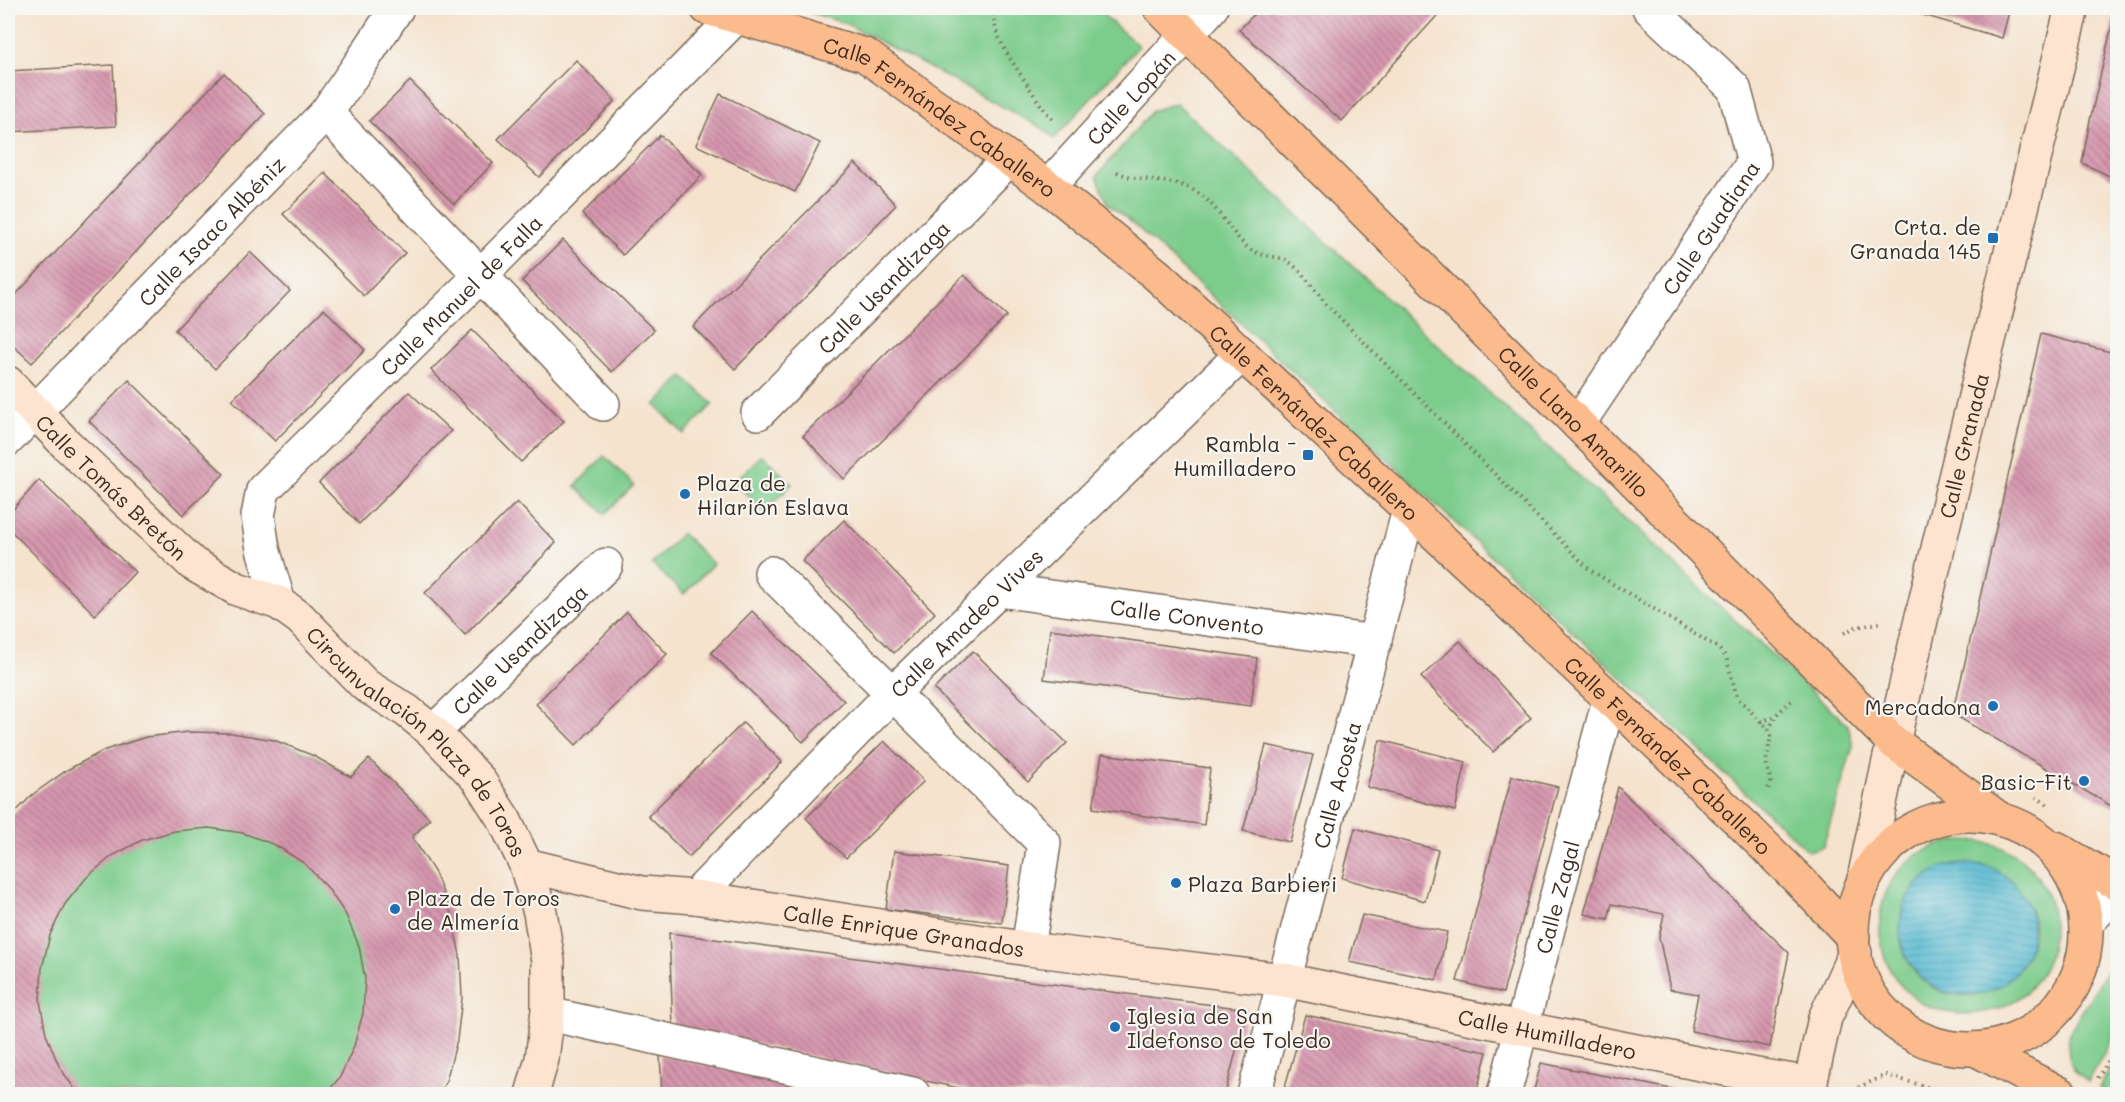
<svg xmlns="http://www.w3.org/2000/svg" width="2125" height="1102" viewBox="0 0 2125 1102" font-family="Mali,sans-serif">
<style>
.green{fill:#7ccc8c;stroke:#5c7b55;stroke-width:1.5;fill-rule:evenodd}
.water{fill:url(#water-rules);stroke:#477278;stroke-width:1.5}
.building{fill:url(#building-back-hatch)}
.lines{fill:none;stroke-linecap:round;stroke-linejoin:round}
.street-casing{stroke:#7c6b5c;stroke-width:36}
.secondary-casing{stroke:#7c6b5c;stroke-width:36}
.primary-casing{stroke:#7c6b5c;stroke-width:36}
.path{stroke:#7c6b5c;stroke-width:4;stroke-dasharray:1.5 4.5;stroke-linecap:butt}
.street{stroke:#fff;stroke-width:33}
.secondary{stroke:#fde4d1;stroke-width:33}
.primary{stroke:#fbbb8d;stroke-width:33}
.poi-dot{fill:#1f6fb2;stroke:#f6f6f2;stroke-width:2}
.labels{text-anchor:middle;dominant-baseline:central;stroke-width:4.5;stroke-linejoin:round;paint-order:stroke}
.street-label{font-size:21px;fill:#3b2a1e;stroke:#f6f6f2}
.poi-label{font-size:21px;fill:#3b2a1e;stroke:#f6f6f2;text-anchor:end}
</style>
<defs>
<pattern id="water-rules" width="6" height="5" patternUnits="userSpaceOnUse" patternTransform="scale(1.5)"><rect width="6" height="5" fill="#53b9d1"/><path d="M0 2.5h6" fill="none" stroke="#4697a9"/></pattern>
<pattern id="building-back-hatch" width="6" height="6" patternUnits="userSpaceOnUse" patternTransform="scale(1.5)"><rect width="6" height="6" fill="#d696ae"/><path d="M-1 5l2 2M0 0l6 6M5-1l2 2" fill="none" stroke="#af7b8d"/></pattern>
</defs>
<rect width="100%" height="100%" fill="#f6f6f2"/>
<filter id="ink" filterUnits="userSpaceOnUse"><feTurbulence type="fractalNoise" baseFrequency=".0167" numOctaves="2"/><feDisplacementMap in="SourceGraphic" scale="12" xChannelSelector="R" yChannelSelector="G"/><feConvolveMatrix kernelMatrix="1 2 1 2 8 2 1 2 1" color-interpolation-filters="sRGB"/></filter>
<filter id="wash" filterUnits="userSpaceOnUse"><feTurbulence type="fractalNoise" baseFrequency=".008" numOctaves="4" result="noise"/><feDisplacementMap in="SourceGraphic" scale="24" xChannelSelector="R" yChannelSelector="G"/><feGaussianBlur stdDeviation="1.35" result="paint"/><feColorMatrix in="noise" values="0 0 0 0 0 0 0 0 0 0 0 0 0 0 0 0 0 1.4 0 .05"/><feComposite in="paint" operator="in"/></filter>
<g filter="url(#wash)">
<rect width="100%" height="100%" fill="#f5e3ce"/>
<!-- green -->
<g class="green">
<polygon points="796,8 1095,8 1139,46 1054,139 1044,129 847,24"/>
<polygon points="1176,103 1848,725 1853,746 1823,847 1808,851 1136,226 1108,204 1097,176 1152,111"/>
<polygon points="683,376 713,404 684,434 655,405"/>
<polygon points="762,455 792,484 765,512 734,482"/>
<polygon points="604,456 634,485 605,514 575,486"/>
<polygon points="682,533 713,564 684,594 652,564"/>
<path d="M189,732C232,733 275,736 315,756C327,762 339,770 351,777L369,759L430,819L412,837L435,873L460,955L462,998L457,1040L446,1081L439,1094H8V820C46,781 92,748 148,737C161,735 175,734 189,732Z"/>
<path d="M1960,840C2078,839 2084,1001 1977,1013C1863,1026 1839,856 1960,840ZM1967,862C1986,865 1990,872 2004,885C2012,892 2026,901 2030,910C2046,948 2005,992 1969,995C1886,1000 1871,872 1967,862Z"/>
<path d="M2117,954V1031L2088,1082C2067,1068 2067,1057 2069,1033Z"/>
<polygon points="2117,1057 2117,1094 2110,1094 2099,1088"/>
</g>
<!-- water -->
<circle class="water" cx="1966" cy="929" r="66"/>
<g id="blocks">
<!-- building -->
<g class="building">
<polygon points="1260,8 1444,8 1342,121 1239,30"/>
<polygon points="1899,8 2010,8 2002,38"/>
<polygon points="2116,8 2118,8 2118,180 2082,163 2090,120"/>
<polygon points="576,60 615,101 539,177 498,139"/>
<polygon points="113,65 116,126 8,132 8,71"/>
<polygon points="224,73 265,114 32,363 8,341 8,303"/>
<polygon points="410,81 493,163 454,204 369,121"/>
<polygon points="720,94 820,143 795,192 696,145"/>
<polygon points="660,135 702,175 623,255 582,214"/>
<polygon points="855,163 896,205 735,369 693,327"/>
<polygon points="325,173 405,253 364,296 283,214"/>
<polygon points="563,240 654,330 612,372 522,281"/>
<polygon points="250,252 290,291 215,369 175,330"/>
<polygon points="964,275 1007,316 844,479 803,436"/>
<polygon points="324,309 365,350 275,441 232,400"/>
<polygon points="472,330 564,421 521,462 431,370"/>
<polygon points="2041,334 2118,354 2118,810 1951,713 1959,688"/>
<polygon points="129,380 224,474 183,515 89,421"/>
<polygon points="409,392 451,431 359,524 319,483"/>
<polygon points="39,480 135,572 95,615 8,528 8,515"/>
<polygon points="517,502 556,543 465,635 425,593"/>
<polygon points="844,520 935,613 894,653 802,561"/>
<polygon points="752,611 844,701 803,742 711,653"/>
<polygon points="627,612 667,654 576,745 536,704"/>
<polygon points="1050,629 1257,658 1251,706 1044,679"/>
<polygon points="1460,641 1531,718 1493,752 1421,677"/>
<polygon points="973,651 1067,743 1028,782 934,689"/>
<polygon points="743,723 782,762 689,857 648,816"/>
<polygon points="189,732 232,733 274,740 314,756 351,777 369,759 430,819 412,837 435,873 451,913 460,955 462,998 457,1040 446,1081 439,1094 326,1094 340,1077 354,1046 363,1013 365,979 359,946 346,915 327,887 304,863 275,845 243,833 209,828 175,831 142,840 112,856 87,877 65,904 50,935 42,968 40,1001 46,1034 59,1066 78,1094 8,1094 8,820 32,795 67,770 105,750 146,737"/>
<polygon points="1380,740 1466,762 1455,811 1367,787"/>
<polygon points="884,741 924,781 846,858 806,818"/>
<polygon points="1266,745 1313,755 1290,842 1243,831"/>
<polygon points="1102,754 1210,768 1204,825 1093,808"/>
<polygon points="1512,776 1558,787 1503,993 1457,981"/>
<polygon points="1618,787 1789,953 1770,1047 1691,1031 1698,994 1670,989 1659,937 1664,914 1612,904 1608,919 1584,914"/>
<polygon points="1355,828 1438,850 1425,901 1342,878"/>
<polygon points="894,851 1009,866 1002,923 886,909"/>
<polygon points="1362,915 1447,932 1437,980 1349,962"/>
<polygon points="669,933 1172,1000 1247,1009 1225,1094 986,1094 673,1026"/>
<polygon points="1305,1015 1487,1052 1476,1094 1283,1094"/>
<polygon points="660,1055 834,1094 662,1094"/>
<polygon points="1541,1063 1681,1091 1691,1094 1533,1094"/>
</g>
</g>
</g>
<g filter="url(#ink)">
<use href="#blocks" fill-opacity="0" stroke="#7c6b5c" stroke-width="1.5"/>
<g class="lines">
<defs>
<g id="street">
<polyline points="326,113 603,404"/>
<path id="s1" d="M1048,187L1211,8"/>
<path id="s2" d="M758,413L1009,159"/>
<path id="s3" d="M1578,424L1754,162L1734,88L1649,8"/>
<path id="s4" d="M8,439L326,113L360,64L397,8"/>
<polyline points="771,573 1044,843 1028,949"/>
<path id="s5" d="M999,590L1375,642"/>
<path id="s6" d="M279,603L263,549L258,516L263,490L480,276L738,15"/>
<path id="s7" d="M433,732L606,565"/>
<path id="s8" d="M695,897L893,693L1242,354"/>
<polyline points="2086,923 2118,891"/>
<polyline points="548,1014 913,1094"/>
<path id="s9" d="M1254,1094L1409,510"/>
<path id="s10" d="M1504,1094L1609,700"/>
</g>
<g id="secondary">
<path id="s11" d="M8,383L66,444L193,564L237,589L279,603L300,618L365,685L407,711L433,732L478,779L505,821L526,865L540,912L548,961V1010L542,1059L532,1094"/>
<path id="s12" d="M526,865L642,893L695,897L1028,949L1284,980L1745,1073L1811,1084"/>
<path id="s13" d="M1863,884C1923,590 2000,299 2072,8"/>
<polyline points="1808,1094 1825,1018 1855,953"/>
</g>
<g id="primary">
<path id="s14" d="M707,8L865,55L1048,187L1158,276L1474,570L1739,821L1798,879L1853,937"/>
<path id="s15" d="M1160,8L1578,424L1892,741L2001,820"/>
<circle cx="1969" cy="932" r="117"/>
<polyline points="2056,848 2118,884"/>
<polyline points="1975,1049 2061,1094"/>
</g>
</defs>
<!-- street casing -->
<use href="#street" class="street-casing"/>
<!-- secondary casing -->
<use href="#secondary" class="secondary-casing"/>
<!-- primary casing -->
<use href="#primary" class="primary-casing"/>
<!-- path -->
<g class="path">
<path d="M993,8C993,37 1010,58 1025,81C1034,95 1042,108 1053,120"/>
<path d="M1117,172C1139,183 1167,178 1189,188C1215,199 1227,229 1247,247C1259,257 1274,255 1286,260C1297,265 1318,294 1327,305L1590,570L1718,648L1726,657L1737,697L1769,730L1771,736L1766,762L1771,783L1767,791"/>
<polyline points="1844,633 1856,627 1880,623"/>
<polyline points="1761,722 1775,716 1792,700"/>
<polyline points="1769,730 1775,717"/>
<polyline points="2036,797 2050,806"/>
<polyline points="2098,1078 2118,1045"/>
<polyline points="1853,1090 1886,1075 1951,1094"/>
</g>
<!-- street -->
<use href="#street" class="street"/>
<!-- secondary -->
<use href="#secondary" class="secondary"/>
<!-- primary -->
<use href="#primary" class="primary"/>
</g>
</g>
<!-- markers -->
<g class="poi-dot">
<rect x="1987" y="232" width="12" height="12" rx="3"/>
<rect x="1302" y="449" width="12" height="12" rx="3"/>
<circle cx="685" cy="494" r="6"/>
<circle cx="1993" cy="706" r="6"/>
<circle cx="2084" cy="781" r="6"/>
<circle cx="1176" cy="883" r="6"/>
<circle cx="395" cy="909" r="6"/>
<circle cx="1115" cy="1027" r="6"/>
</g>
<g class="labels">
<!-- street labels -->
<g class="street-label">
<text stroke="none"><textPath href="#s1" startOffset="122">Calle Lopán</textPath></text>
<text stroke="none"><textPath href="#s14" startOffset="260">Calle Fernández Caballero</textPath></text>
<text stroke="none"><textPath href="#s3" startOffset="237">Calle Guadiana</textPath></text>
<text stroke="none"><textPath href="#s4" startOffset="291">Calle Isaac Albéniz</textPath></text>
<text stroke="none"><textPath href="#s2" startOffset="178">Calle Usandizaga</textPath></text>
<text stroke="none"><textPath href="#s6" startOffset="394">Calle Manuel de Falla</textPath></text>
<text stroke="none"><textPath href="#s14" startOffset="746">Calle Fernández Caballero</textPath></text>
<text stroke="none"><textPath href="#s15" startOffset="585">Calle Llano Amarillo</textPath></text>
<text stroke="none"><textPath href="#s13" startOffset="450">Calle Granada</textPath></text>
<text stroke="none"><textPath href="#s11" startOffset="147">Calle Tomás Bretón</textPath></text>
<text stroke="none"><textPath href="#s5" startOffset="190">Calle Convento</textPath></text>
<text stroke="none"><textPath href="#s8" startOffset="386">Calle Amadeo Vives</textPath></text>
<text stroke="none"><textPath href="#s7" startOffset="120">Calle Usandizaga</textPath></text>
<text stroke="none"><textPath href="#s11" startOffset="552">Circunvalación Plaza de Toros</textPath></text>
<text stroke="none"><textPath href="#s14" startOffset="1232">Calle Fernández Caballero</textPath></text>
<text stroke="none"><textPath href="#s9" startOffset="320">Calle Acosta</textPath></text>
<text stroke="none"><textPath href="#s10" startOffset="204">Calle Zagal</textPath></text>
<text stroke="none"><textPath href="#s12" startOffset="384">Calle Enrique Granados</textPath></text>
<text stroke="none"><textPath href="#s12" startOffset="1036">Calle Humilladero</textPath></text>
</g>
<!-- poi labels -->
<g class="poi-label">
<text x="1981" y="226">Crta. de<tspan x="1981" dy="24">Granada 145</tspan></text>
<text x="1296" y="443">Rambla -<tspan x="1296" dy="24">Humilladero</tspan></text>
<text x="697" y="482" text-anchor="start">Plaza de<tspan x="697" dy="24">Hilarión Eslava</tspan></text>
<text x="1981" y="706">Mercadona</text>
<text x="2072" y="781">Basic-Fit</text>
<text x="1188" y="883" text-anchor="start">Plaza Barbieri</text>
<text x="407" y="897" text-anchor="start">Plaza de Toros<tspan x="407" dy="24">de Almería</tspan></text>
<text x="1127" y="1015" text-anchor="start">Iglesia de San<tspan x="1127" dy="24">Ildefonso de Toledo</tspan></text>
</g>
</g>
<!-- margin -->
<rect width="2125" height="1102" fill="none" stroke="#f6f6f2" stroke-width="30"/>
</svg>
